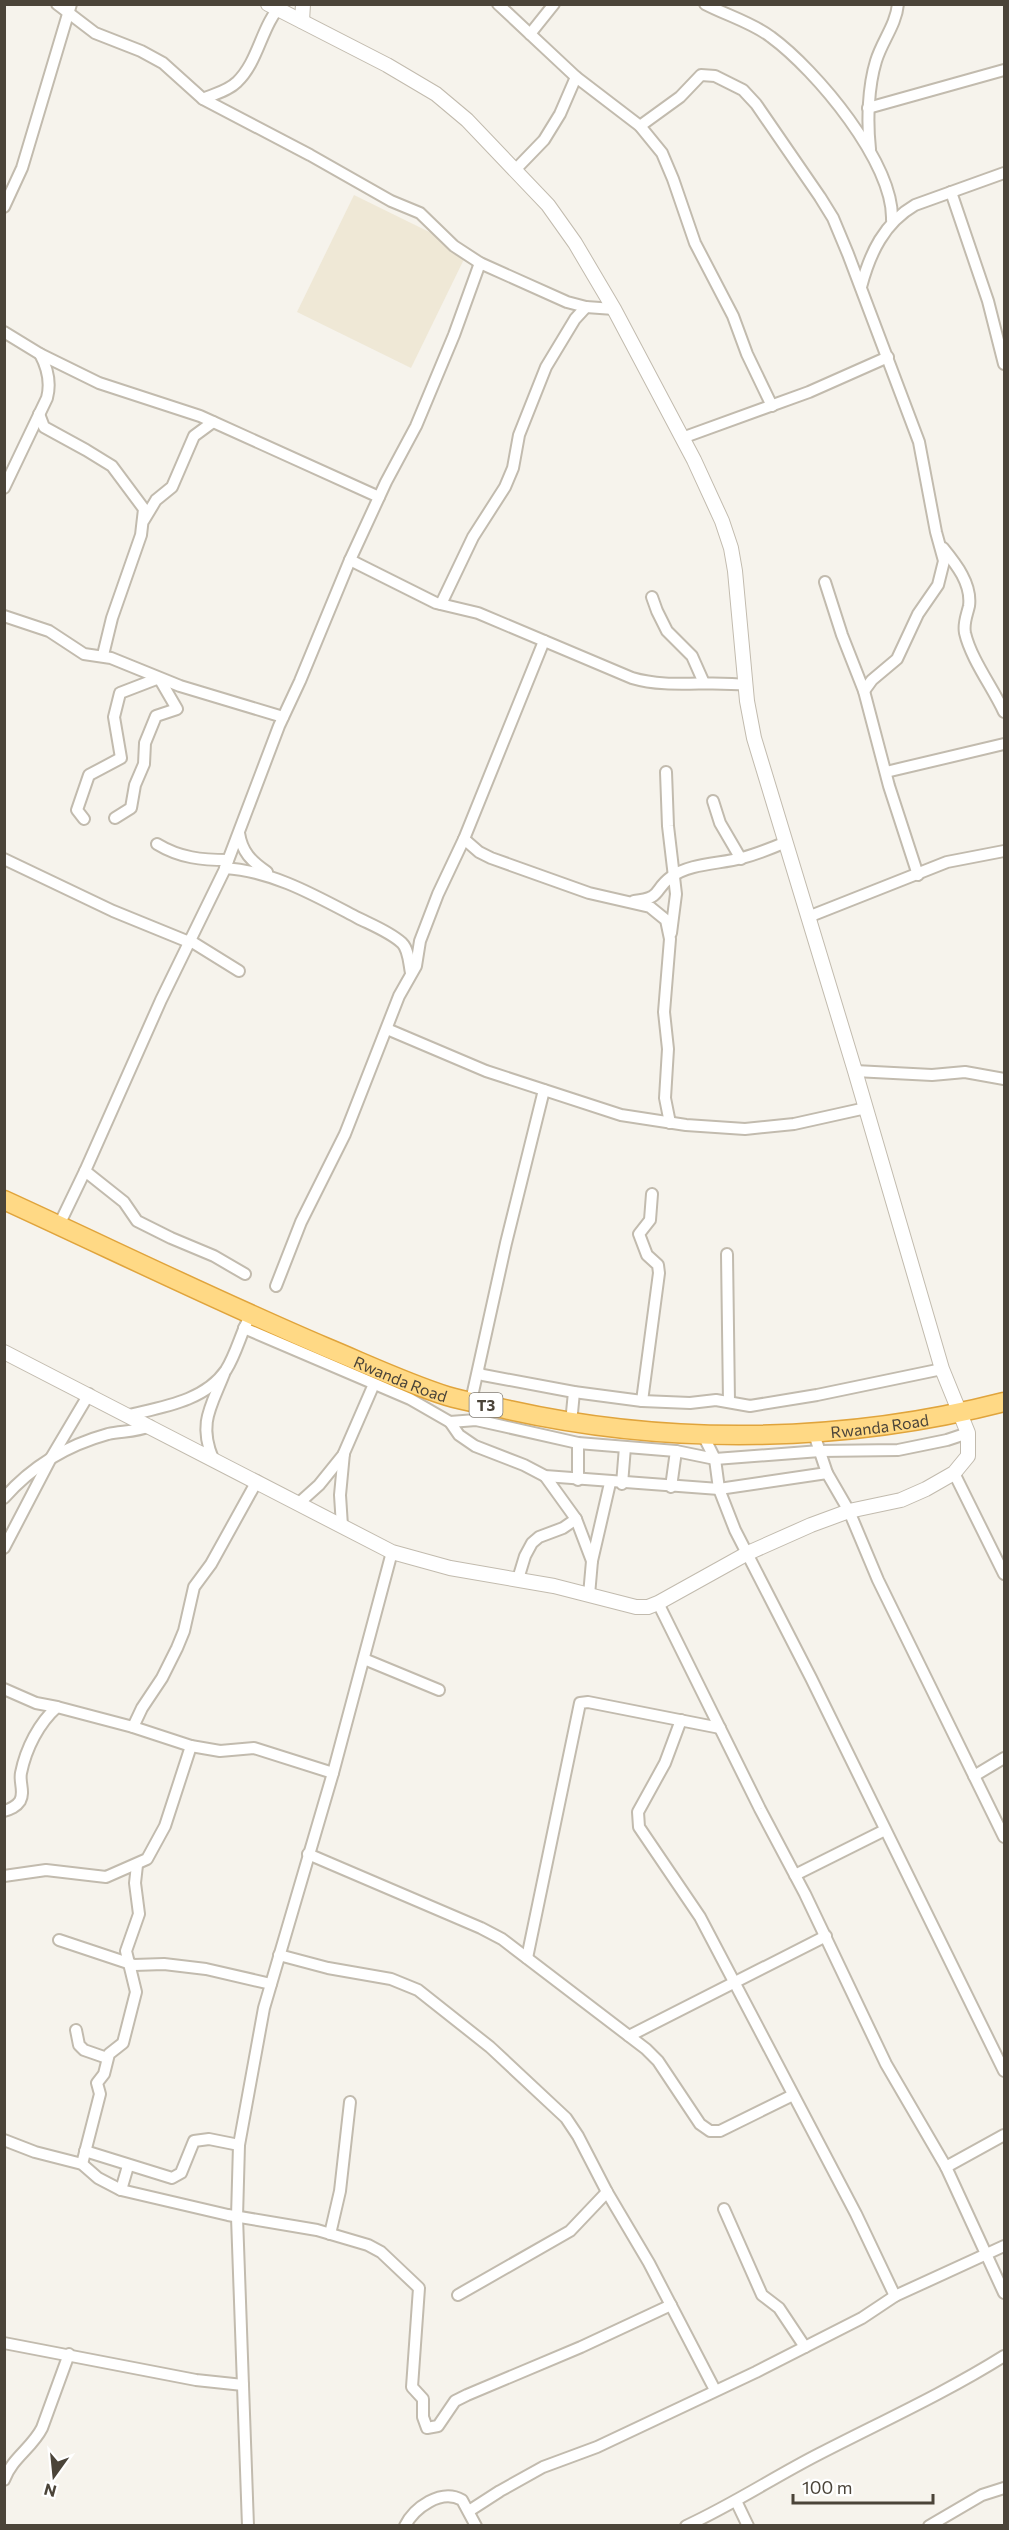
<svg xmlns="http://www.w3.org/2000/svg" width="1009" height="2530" viewBox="0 0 1009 2530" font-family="Commissioner,sans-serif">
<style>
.education{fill:#efe8d6}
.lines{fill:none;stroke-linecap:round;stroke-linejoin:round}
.minor-casing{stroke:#c2bbae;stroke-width:14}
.tertiary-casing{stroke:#c2bbae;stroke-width:16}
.trunk-casing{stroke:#e0a43c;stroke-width:21}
.minor{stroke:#fff;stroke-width:10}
.tertiary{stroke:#fff;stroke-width:14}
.trunk{stroke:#ffd985;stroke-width:18}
.labels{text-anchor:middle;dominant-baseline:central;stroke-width:6;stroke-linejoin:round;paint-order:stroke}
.shield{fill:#fff;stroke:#817c74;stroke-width:1.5}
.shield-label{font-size:15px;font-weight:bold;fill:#4b4439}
.street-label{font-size:16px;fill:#4b4439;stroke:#fff}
</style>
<rect width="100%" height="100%" fill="#f6f3ec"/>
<!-- education -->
<polygon class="education" points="354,195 468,251 411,368 297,312"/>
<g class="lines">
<defs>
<g id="minor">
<polyline points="57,4 95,33 141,51 163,63 203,99 310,155 391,201 420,213 454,246 480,263 567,302 586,307 614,309"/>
<polyline points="498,4 576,77 640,126 662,153 673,179 695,243 733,316 747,354 772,406"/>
<path d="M705,4C726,15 753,23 771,37C816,70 894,163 892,220"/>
<polyline points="530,34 554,4"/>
<path d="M203,99C214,94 228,91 237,82C259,61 261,26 282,4"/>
<polyline points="868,108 1004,70"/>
<polyline points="640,126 680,97 701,75 715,76 743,90 756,104 820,197 833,218 848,254 919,442 936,532 944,561 938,585 918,614 897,659 872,680 864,691"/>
<path d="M870,149C867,122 868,87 876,61C882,41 896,25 898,4"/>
<polyline points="515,170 544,140 560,114 576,77"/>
<polyline points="951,192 988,301 1004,364"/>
<polyline points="4,207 22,168 71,4"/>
<path d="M861,287C870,253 884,223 915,205L1004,173"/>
<polyline points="4,332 40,354 99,383 200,416 379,497"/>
<polyline points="39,414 44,427 86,450 112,466 144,509 141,535 112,618 103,655"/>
<polyline points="682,438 809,392 888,357"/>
<path d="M4,488L47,398C51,383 47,367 40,354"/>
<polyline points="144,520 156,500 172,487 194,436 213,422"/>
<path d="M943,548C956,564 972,584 969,606C967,615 963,623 965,633C971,659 993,688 1004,712"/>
<path d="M350,560L436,603L478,613L632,678C669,689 708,680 746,685"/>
<polyline points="825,582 842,635 864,691 889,786 918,875"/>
<polyline points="652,597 657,611 667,631 692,656 704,683"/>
<polyline points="441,604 473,537 505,487 513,468 519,435 546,367 575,319 586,307"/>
<polyline points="4,616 49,631 84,654 111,658 180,686 283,717"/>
<polyline points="666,772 668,826 676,894 671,933"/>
<polyline points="886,772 1004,744"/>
<polyline points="713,801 720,823 741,859"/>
<polyline points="84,819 77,810 89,775 121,758 114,717 120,693 159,678 177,709 156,716 145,743 144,764 135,785 131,808 115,818"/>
<path d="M239,833C242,852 251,861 267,872"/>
<polyline points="464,839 479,852 491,858 589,893 650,907 666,920 670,939 664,1012 668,1049 665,1098 670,1123"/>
<path d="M157,844C180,858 202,860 228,860"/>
<polyline points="4,859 113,911 189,942"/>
<path d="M225,868C273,871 316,896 358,918C372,925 390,932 402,943C409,950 409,964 411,973"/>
<path d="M634,901C663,898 653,890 671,877C690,863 720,864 742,858C757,854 772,848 786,842"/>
<polyline points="808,917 947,862 1004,851"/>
<polyline points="189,940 239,971"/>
<polyline points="387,1029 486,1071 621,1115 686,1125 745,1129 794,1124 866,1108"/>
<polyline points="855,1071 932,1075 965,1072 1004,1079"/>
<polyline points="59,1225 85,1171"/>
<polyline points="727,1254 729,1402"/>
<polyline points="245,1274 214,1256 171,1238 137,1221 124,1202 85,1171 161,1000 224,871 279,726 300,681 350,560 386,482 416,426 454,335 480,263"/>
<polyline points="276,1286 301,1222 345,1134 399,996 416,966 420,941 438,894 464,839 544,641"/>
<polyline points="244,1328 410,1399 450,1422 459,1435 475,1446 524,1465 545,1476 719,1489 827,1473"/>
<polyline points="479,1373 483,1375 574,1392 642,1401 690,1403 716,1400 750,1406 817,1395 942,1369"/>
<polyline points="471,1401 506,1243 544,1090"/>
<polyline points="642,1401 659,1273 658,1265 647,1255 639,1234 650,1220 652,1194"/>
<path d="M129,1415C162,1407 205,1401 226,1370C235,1356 240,1337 247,1322"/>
<polyline points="450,1422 476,1420 578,1443 676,1451 715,1459 820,1451 898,1450 947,1440 968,1433"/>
<polyline points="571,1423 574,1392"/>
<polyline points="702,1433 715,1459 719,1489 735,1530 811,1678 1004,2071"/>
<polyline points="814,1434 827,1473 849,1511 878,1580 1004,1837"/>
<polyline points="578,1443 578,1480"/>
<path d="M213,1459C198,1423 211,1407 224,1374"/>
<polyline points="954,1473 1004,1574"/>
<polyline points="622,1484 625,1447"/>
<polyline points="671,1487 676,1451"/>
<path d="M4,1498C32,1466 68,1445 108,1434C122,1431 136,1432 150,1426"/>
<polyline points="299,1503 319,1485 344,1454"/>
<polyline points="576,1519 592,1561"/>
<polyline points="342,1526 340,1495 344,1453 374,1384"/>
<polyline points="4,1548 51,1458 89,1394"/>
<polyline points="518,1579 525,1556 532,1543 539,1537 563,1528 576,1519 545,1476"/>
<polyline points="589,1595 592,1561 610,1483"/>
<polyline points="658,1603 760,1809 805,1894 886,2064 946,2167 1004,2293"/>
<polyline points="364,1659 439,1690"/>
<polyline points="4,1689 36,1703 57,1707 133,1727 191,1746 220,1751 254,1748 333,1773"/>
<polyline points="681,1720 665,1763 638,1812 639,1827 700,1917 856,2214 895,2296"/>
<polyline points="133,1727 142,1708 162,1678 177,1648 184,1631 194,1587 211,1564 257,1481"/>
<polyline points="974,1776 1004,1758"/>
<path d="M4,1811C11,1809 16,1807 20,1801C25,1792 19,1782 21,1773C26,1748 39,1723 57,1707"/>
<polyline points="308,1854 481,1928 502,1939 646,2049 658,2061 700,2124 710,2131 720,2131 793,2095"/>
<polyline points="795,1875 885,1830"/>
<polyline points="4,1876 46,1870 106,1877 147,1859 165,1826 191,1746"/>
<polyline points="59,1940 134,1965 164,1964 206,1969 271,1984"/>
<polyline points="279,1955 328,1968 391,1979 418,1990 490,2047 566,2118 578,2136 607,2192 649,2263 715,2390"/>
<polyline points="527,1958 580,1703 588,1702 720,1728"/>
<polyline points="76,2030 79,2045 84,2050 107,2058"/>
<polyline points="629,2036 826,1936"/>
<polyline points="4,2140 35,2152 82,2164 98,2178 121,2190 228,2215 317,2230 368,2245 381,2252 419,2288 412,2387 423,2399 423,2417 427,2428 438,2426 455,2401 467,2395 581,2347 671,2305"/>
<polyline points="85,2151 172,2178 181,2173 194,2141 209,2139 239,2145"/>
<polyline points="82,2164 100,2094 97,2083 104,2074 109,2054 123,2043 136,1992 126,1951 139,1914 135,1883 137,1865"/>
<polyline points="946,2167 1004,2135"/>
<polyline points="121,2190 128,2166"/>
<polyline points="724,2209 762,2295 779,2308 805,2347"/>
<polyline points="330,2234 340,2191 350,2102"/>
<polyline points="458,2295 570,2231 607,2192"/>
<polyline points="4,2343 196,2380 243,2385"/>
<path d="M4,2480C12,2458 32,2448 42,2428L69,2354"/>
<polyline points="736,2501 748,2526"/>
<polyline points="469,2511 500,2491 543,2467 597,2447 756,2372 862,2318 895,2296 1004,2246"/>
<polyline points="248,2526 237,2217 239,2145 264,2008 333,1773 392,1552"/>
<path d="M405,2526C414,2508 441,2488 462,2500L476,2526"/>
<path d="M686,2526C732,2505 774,2477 819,2454C881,2422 945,2393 1004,2356"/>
<polyline points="929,2526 982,2495 1004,2488"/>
</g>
<g id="tertiary">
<polyline points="302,21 303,4"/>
<polyline points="4,1352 392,1552 450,1568 554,1586 636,1607 648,1607 658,1603 748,1553 811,1525 849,1511 901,1500 926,1489 954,1473 968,1456 968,1433 942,1369 855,1071 754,738 747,701 735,571 731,548 722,521 694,460 614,309 575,243 548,205 467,120 436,94 387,65 268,4"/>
</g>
<g id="trunk">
<path id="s1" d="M4,1200C111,1249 217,1301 325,1347C366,1364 406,1383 447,1396C467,1402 489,1405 509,1410C670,1446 845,1443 1004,1402"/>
</g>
</defs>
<!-- minor casing -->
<use href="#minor" class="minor-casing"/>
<!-- tertiary casing -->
<use href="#tertiary" class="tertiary-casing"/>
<!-- trunk casing -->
<use href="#trunk" class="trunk-casing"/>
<!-- minor -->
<use href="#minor" class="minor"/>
<!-- tertiary -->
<use href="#tertiary" class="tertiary"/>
<!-- trunk -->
<use href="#trunk" class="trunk"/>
</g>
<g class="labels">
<!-- shield labels -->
<rect class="shield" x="469.5" y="1393" width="33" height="24" rx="4.5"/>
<g class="shield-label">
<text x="486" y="1405">T3</text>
</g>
<!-- street labels -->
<g class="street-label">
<text stroke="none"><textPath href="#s1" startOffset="435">Rwanda Road</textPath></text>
<text stroke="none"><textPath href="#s1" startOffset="921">Rwanda Road</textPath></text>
</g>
</g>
<!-- border -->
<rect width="1009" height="2530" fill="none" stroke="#4b4439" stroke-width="12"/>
<!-- north arrow -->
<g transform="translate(54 2476) rotate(195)" stroke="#ffffff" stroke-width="4.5" paint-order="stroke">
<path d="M0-4.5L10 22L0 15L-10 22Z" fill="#4b4439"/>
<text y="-9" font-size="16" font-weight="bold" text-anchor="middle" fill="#4b4439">N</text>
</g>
<!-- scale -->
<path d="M793 2494v9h140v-9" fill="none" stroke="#4b4439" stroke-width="3"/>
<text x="802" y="2494" font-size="18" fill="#4b4439" stroke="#ffffff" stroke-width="4.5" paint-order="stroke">100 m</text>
</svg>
